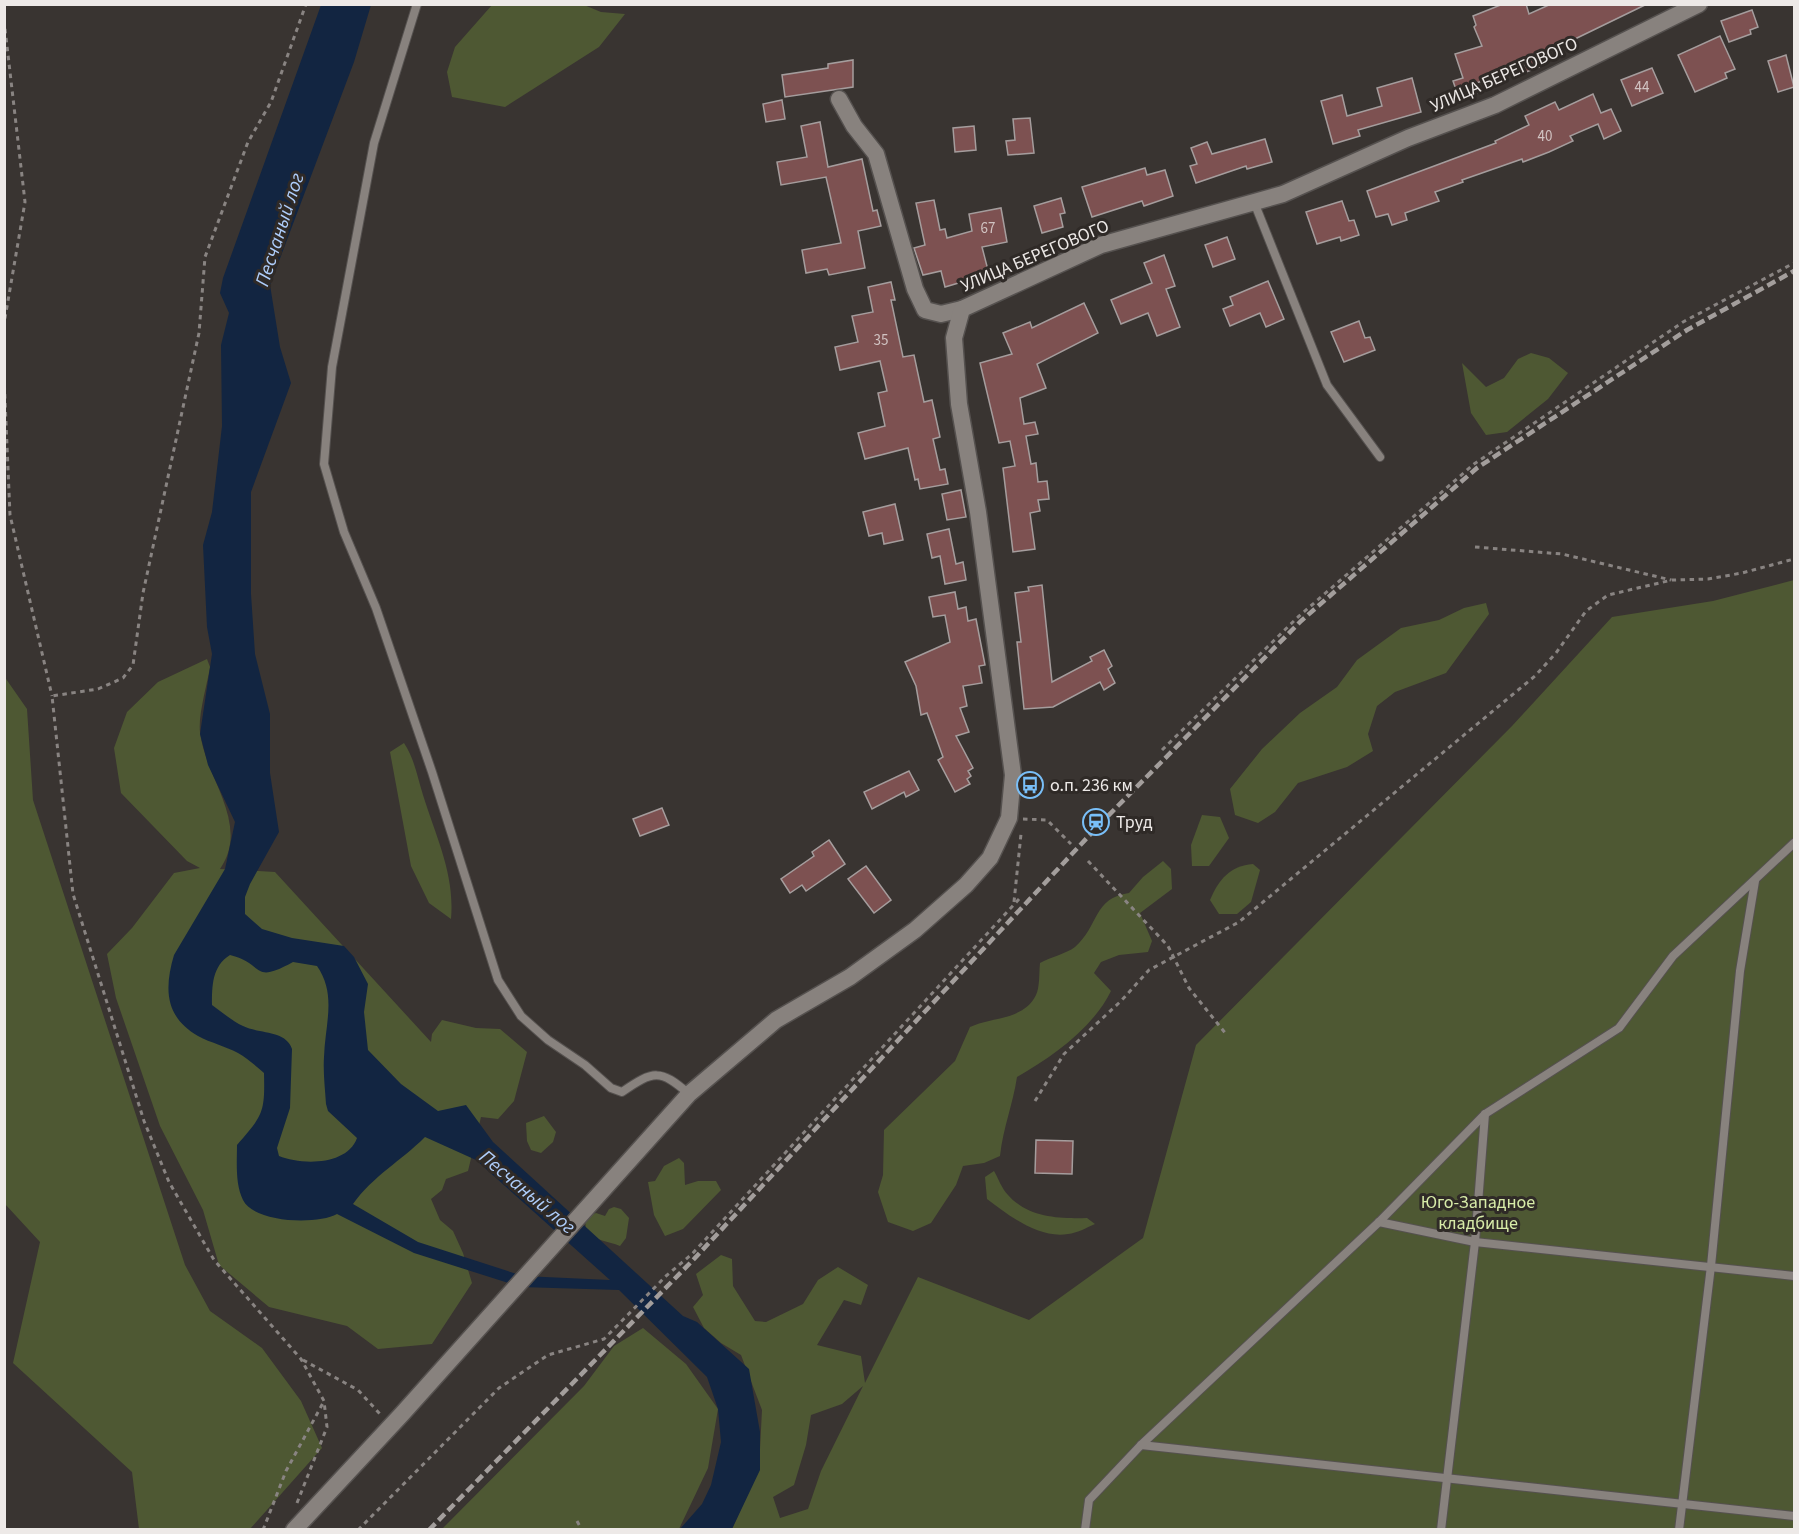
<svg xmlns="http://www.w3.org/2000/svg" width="1799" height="1534" viewBox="0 0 1799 1534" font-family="'Source Sans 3',sans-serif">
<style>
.green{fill:#4e5833;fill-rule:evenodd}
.water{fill:#122541;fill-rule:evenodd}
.building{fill:#7d5151;stroke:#a59d9d;stroke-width:1.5}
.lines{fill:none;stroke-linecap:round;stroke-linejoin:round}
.lane-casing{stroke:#55514f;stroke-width:10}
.street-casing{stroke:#55514f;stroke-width:19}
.path{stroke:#898482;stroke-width:3;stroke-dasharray:4.5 4.5;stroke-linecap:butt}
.lane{stroke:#88827e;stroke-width:8}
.street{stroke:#88827e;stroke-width:16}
.rail{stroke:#a39e9c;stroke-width:4.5;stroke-dasharray:9 4.5;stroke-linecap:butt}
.labels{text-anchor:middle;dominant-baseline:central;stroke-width:6;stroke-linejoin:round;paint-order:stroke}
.number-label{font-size:15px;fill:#d1c3c2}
.street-label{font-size:18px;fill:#ede9e7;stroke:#2f2a27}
.poi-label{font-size:18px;fill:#ede9e7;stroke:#2f2a27;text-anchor:start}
.park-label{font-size:18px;fill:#d7eba8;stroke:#2f2a27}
.water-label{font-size:20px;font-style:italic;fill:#aecdfa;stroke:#2f2a27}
</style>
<rect width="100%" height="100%" fill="#393431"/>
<!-- green -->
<g class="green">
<polygon points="492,5 584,5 601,12 625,14 599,47 505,107 452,97 447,72 455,47"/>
<polygon points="1531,353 1549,358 1568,373 1548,399 1507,432 1486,435 1471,413 1462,363 1486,387 1504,378 1518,359"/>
<path d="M1794,580V1529H732L752,1485L760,1449L762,1410L741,1355L721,1343L704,1328L693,1307L703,1295L696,1274L721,1255L732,1259L733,1286L755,1321L766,1322L803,1304L818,1280L838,1267L868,1285L861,1305L844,1300L817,1345L861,1356L865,1383L918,1277L1029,1320L1143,1238L1196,1045L1512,726L1612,617L1713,601ZM863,1386L821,1471L808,1509L780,1518L773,1497L794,1485L806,1445L811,1415L842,1404Z"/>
<polygon points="1486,603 1489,614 1446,673 1395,692 1377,706 1368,734 1373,751 1347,767 1298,783 1275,812 1258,823 1235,815 1230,789 1262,749 1300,713 1337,687 1357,660 1401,628 1439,620 1464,608"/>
<path d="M207,659L210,667C207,685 198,715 200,732C205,778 251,824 220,869L275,872L431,1042L432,1034L442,1020L476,1028L500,1029L527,1052L514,1101L498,1119L481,1117L468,1171L446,1179L442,1190L431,1199L440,1220L453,1231L463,1253L472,1283L432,1344L378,1349L347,1326L269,1307L219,1265L203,1210L160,1126L116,998L107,954L132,928L174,873L200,868L187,861L121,793L114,748L127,712L158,682Z"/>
<polygon points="4,676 27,709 33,800 185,1265 210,1311 262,1348 301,1401 322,1448 250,1529 139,1529 132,1472 13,1363 40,1242 5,1204"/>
<path d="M404,743C415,760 417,776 423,795C436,837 455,874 451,919L429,903L411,866L390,752Z"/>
<polygon points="1202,815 1220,817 1229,838 1209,866 1192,866 1191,845"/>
<path d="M1163,861L1171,869L1172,889L1140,913L1152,941L1148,952L1119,955L1101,962L1094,973L1111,991C1093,1028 1052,1057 1017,1077C1013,1104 1003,1128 1000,1156L984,1163L963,1166L956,1185L931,1223L913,1231L888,1222L878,1192L883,1175L884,1130L955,1061L970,1027C992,1017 1024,1020 1036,995C1040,987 1039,972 1040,963C1050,957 1066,954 1075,947C1099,926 1093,898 1129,893L1143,877Z"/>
<path d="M1253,864L1260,870L1251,902L1237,914H1219L1210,900C1219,879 1230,866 1253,864Z"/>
<polygon points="544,1116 556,1132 553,1142 541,1153 531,1150 527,1141 526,1123"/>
<polygon points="679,1158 684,1163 685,1185 698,1181 716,1181 721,1190 683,1229 665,1236 654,1215 648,1182 655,1181 664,1166"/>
<path d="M994,1171C998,1178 1002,1189 1008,1195C1028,1218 1060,1219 1087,1218L1095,1224C1086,1228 1077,1233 1068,1234C1039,1239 1008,1215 987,1199L985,1177Z"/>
<path d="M614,1207L621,1209L629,1218L626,1238L620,1246C608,1241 596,1241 586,1232L585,1217L596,1213L605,1216L609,1209Z"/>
<polygon points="643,1328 686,1364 718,1409 708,1468 679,1529 441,1530 584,1386 614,1346"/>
</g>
<!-- water -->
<path class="water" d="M321,5H371L354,62L270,285L280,347L291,383L251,492V594L255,654L270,714V773L279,832L250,884L245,897V914L262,929L292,938L344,946L354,957L368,984L364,1012L368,1050L401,1084L438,1111L466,1105L493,1142L683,1316L697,1322L749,1369L760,1432V1470L732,1529H680L702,1504L711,1485L721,1442L718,1409L707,1377L619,1290L521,1287L414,1253L337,1214C317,1225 254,1223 243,1200C235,1184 237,1162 237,1145C263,1115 265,1113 264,1073C256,1066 247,1058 238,1053C225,1046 211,1043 198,1036C165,1017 164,989 174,955L225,869L235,822L208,765L200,734L212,654L207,627L203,545L212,512L222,426L221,345L229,313L220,293L223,278ZM230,955C266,964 251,985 293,962L317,966C337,995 325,1024 324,1057C323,1072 325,1088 326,1104L328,1111L357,1138C347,1166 301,1165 279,1156L277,1148L290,1108L292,1049C286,1030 259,1034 243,1026C232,1021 222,1012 212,1005C212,986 212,966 230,955ZM425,1137L476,1160L610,1280L523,1276L418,1242L353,1204C373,1176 401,1161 425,1137Z"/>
<!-- building -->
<g class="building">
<polygon points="1503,4 1526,4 1529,14 1551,4 1647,4 1542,55 1544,62 1538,63 1539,67 1526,72 1523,62 1488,76 1489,79 1476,83 1479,92 1459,98 1453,81 1463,78 1455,54 1482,46 1474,27 1476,25 1473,16"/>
<polygon points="1752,10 1758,27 1750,30 1751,34 1729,42 1721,21"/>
<polygon points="1720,36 1735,69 1725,73 1727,78 1695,92 1678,55"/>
<polygon points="1786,55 1794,87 1778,92 1768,61"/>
<polygon points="853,60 853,87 785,97 782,75 828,68 828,64"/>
<polygon points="1652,68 1663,93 1632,106 1621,80"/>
<polygon points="1412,78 1421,112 1358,130 1360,136 1333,144 1321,101 1342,95 1347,116 1382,106 1377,88"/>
<polygon points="1593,94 1601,113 1611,109 1621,131 1604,139 1598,124 1570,136 1573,141 1549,152 1523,162 1522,159 1462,180 1463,182 1435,192 1439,201 1405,213 1407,220 1392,225 1388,214 1376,217 1367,191 1496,143 1495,141 1529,125 1525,116 1555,102 1559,110"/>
<polygon points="782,100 785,119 766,122 763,104"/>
<polygon points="1030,118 1034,153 1008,155 1006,141 1015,140 1013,119"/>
<polygon points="820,122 828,167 862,159 873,211 877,210 881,226 858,231 865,268 829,275 827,269 806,273 802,250 841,243 826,177 781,185 777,162 807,157 801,126"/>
<polygon points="974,126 976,150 955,152 953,128"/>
<polygon points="1265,139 1272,162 1247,169 1246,166 1196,183 1190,166 1197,164 1191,148 1207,142 1212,154"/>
<polygon points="1145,168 1147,175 1165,170 1173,196 1144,206 1142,201 1092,217 1082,187"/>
<polygon points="1061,198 1065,213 1060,214 1063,227 1042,233 1034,206"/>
<polygon points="934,200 940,230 945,229 947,238 972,231 969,214 1001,208 1007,242 982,247 989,274 945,287 941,271 923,275 914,248 925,245 916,203"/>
<polygon points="1342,201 1349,221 1354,220 1359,235 1341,241 1340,237 1317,244 1306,212"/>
<polygon points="1227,237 1235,259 1213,267 1205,245"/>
<polygon points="1164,255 1175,286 1166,289 1180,327 1157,336 1148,313 1121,324 1111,300 1152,283 1144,263"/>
<polygon points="1268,281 1284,319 1266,327 1260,313 1230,326 1223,309 1233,305 1230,297"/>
<polygon points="891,282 895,300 891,300 903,357 914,355 924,402 932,400 940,437 933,439 940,470 945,469 948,484 920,489 918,479 915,480 908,448 865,459 858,433 885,426 878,393 887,391 880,361 840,370 835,347 858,342 852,316 873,312 868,287"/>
<polygon points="1084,303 1098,333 1037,364 1046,388 1020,398 1024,424 1035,422 1038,434 1026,436 1031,464 1036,463 1038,482 1047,481 1049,499 1038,500 1040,511 1030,513 1035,549 1013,552 1003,468 1015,466 1010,441 999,443 980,363 1012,354 1003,333 1030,322 1032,328"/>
<polygon points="1359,321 1365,338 1370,337 1375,350 1344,362 1331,332"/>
<polygon points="961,490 966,517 947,520 942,494"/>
<polygon points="895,504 903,540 884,544 882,533 869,536 863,512"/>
<polygon points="949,529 956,564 963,562 966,580 945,584 940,556 932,558 927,534"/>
<polygon points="1042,585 1052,682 1092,661 1090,657 1104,650 1112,666 1108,669 1115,683 1104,690 1100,682 1053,707 1024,709 1017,642 1021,642 1015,593 1029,591 1028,587"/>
<polygon points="955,592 958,609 966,607 968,621 976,619 985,665 979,666 982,683 963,686 967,706 960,708 969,732 956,736 973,768 968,771 971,776 967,779 970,784 955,792 938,760 943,757 927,713 921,715 916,686 905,662 950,642 945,615 933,617 929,597"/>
<polygon points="909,771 919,790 906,797 904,792 872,809 864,792"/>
<polygon points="662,808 669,825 640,836 633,819"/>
<polygon points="829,840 845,864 806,891 802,885 790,893 781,879 814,856 812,852"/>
<polygon points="866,866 891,900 874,913 848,879"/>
<polygon points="1036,1140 1073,1141 1072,1174 1035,1173"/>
</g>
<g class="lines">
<defs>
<g id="lane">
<path d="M417,4L374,143L332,367L324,464L344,532L376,608L432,772L498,980L521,1016L548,1040L585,1065L611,1088L622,1092C654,1070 660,1069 689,1094"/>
<polyline points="1254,202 1327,385 1380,457"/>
<polyline points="1379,1222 1475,1242 1794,1276"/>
<polyline points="1141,1445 1794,1516"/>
<polyline points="1085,1530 1089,1500 1141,1445 1379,1222 1485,1114 1619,1028 1673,956 1794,843"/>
<polyline points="1441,1530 1475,1242 1485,1114"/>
<polyline points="1679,1530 1711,1266 1740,971 1755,881"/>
</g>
<g id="street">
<polyline points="839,99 854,126 876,154 915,289 925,310 941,314 962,309"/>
<polyline points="294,1530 402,1414 689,1094 776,1020 850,977 915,930 966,885 990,858 1009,818 1013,775 978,512 959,404 954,338 962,309 1101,245 1283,194 1408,138 1495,105 1699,4"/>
</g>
</defs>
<!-- lane casing -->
<use href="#lane" class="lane-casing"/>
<!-- street casing -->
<use href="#street" class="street-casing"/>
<!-- path -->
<g class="path">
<polyline points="4,20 25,202 4,324"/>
<polyline points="4,376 10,515 52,696"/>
<polyline points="1475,547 1562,554 1671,580"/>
<polyline points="1162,750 1298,617 1474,464 1683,322 1794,263"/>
<polyline points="1023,819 1047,820 1071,844"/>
<polyline points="1088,861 1168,946 1189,988 1226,1034"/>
<polyline points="1014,902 1021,834"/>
<polyline points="1035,1101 1064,1054 1121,1001 1149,970 1239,922 1535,676 1556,653 1586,611 1608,595 1672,580 1708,579 1742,573 1794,559"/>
<polyline points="303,1360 358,1390 380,1414"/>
<polyline points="297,1503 327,1427 324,1401 301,1359 214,1260 169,1182 144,1121 73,894 52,696 98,689 123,678 133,665 143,593 199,333 205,257 248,142 271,102 306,4"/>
<polyline points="577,1521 582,1530"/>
<polyline points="263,1530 286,1471 323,1403"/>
<polyline points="358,1530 499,1388 548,1355 604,1339 666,1276 692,1254 1020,898"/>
</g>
<!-- lane -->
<use href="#lane" class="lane"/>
<!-- street -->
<use href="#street" class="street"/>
<!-- rail -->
<polyline class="rail" points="429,1530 694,1259 1099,825 1301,621 1477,468 1687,330 1794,271"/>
</g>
<!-- icons -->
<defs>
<symbol id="bus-ring" viewBox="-11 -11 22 22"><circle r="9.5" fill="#2f2a27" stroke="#79bff8" stroke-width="1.5"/><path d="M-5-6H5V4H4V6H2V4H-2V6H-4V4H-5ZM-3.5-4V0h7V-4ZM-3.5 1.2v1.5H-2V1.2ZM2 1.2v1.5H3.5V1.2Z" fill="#79bff8"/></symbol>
<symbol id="station-ring" viewBox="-11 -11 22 22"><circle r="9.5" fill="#2f2a27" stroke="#79bff8" stroke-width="1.5"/><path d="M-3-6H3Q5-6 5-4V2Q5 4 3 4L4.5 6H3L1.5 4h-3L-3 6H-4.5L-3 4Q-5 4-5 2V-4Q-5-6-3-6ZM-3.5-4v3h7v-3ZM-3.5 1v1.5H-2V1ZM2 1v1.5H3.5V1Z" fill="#79bff8"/></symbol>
</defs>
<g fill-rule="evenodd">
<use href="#bus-ring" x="1015" y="770" width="30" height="30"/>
<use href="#station-ring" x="1081" y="807" width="30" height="30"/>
</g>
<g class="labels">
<!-- number labels -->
<g class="number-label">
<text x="1642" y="87">44</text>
<text x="1545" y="136">40</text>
<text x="988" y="228">67</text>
<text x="881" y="340">35</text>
</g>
<!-- street labels -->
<g class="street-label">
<text transform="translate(1504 75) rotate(-24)">УЛИЦА БЕРЕГОВОГО</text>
<text transform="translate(1035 256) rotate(-23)">УЛИЦА БЕРЕГОВОГО</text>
</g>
<!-- poi labels -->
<g class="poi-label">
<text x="1050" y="785">о.п. 236 км</text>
<text x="1116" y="822">Труд</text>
</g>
<!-- park labels -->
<g class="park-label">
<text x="1478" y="1202">Юго-Западное<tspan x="1478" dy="21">кладбище</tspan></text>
</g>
<!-- water labels -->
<g class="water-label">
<text transform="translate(280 230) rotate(-72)">Песчаный лог</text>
<text transform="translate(527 1192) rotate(40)">Песчаный лог</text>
</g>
</g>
<!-- border -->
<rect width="1799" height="1534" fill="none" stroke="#ede9e7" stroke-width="12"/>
</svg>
